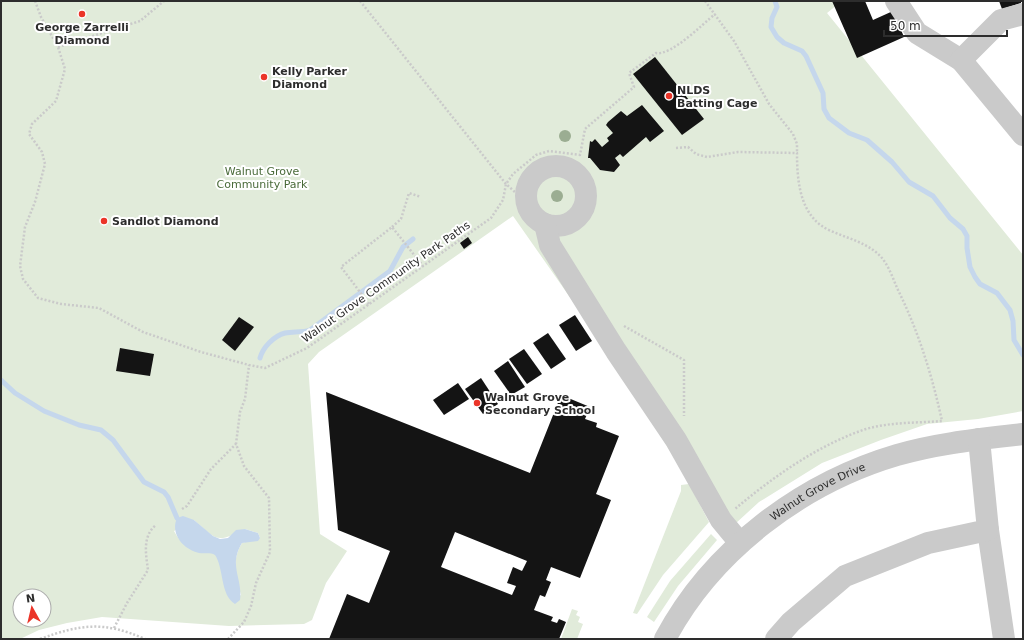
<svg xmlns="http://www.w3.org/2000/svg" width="1024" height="640" viewBox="0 0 1024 640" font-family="'DejaVu Sans',sans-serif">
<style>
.green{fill:#e1ebda;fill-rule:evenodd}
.water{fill:#c5d7ec}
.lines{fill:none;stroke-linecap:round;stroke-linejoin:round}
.stream{stroke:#c5d7ec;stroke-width:5}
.building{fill:#141414;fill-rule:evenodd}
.path{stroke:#cacaca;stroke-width:2.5;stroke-dasharray:2 2;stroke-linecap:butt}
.minor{stroke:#cacaca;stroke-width:22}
.tree{fill:#9bad92}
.poi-dot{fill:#eb3428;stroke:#fff;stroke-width:1.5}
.labels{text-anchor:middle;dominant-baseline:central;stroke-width:4;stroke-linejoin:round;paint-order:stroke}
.poi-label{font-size:11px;font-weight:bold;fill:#2d2d2d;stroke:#fff;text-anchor:start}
.park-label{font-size:11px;fill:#496a39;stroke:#fff}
.street-label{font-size:11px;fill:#2d2d2d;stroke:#fff}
</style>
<rect width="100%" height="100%" fill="#fff"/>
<!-- green -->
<g class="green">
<path d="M1,1H842L827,13L1023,255V411L978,419L927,424L881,440L822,463L759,502L723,535L602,343L513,216L319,352L308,364L320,534L347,551L326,583L312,620L304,624L229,626L102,617L67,623L39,630L20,639H1ZM194,520C217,540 216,544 245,529L258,533L260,538L242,543C231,561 236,576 241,595L231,600C227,591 220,560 216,555C204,543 187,556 174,531ZM20,596H44V620H20Z"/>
<polygon points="689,484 709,522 663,575 637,614 633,613 681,491 681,485"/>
<polygon points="711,534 717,540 678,586 654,622 647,617 670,581"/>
<polygon points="572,609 578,611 576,615 580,617 578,622 583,624 577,639 561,639"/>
</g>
<!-- water -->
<path class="water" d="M183,516L194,520L213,536L220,539L228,538L236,530L245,529L258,533L260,538L258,541L242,543C228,566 243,578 240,600L235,604C220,595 224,568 215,555C210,552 205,554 199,553C183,549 170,534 177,518Z"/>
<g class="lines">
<!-- stream -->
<g class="stream">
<polyline points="775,1 777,7 772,18 771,27 777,37 784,43 802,51 806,56 823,93 824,109 829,118 849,133 867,140 892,162 909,182 933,196 950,218 963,229 967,236 967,248 970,267 975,277 980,284 997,293 1010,310 1013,321 1014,340 1023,355"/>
<path d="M260,358C263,347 274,336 285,333C293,331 301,333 310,330L390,271L403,247L413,239"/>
<polyline points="1,380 15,393 44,411 79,425 101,430 113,440 144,482 164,492 168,497 177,518"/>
</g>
</g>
<!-- building -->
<g class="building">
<polygon points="832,1 865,1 873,20 893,11 904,37 857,58"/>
<polygon points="999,1 1021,1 1021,3 1002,9"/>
<polygon points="655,57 704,119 682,135 633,74"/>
<polygon points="642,105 664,131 650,142 646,137 623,157 620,154 615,158 620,165 614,172 600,170 590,158 588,158 590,141 592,142 595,139 602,147 609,141 607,138 613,133 606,125 608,122 621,111 627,116"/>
<polygon points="468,237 472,243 464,249 460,243"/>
<polygon points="575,315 592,341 576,351 559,325"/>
<polygon points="239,317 254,327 235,351 222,340"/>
<polygon points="548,333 566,359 551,369 533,343"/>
<polygon points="120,348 154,354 150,376 116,371"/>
<polygon points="524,349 542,374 527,384 509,359"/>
<polygon points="508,361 525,387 511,395 494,371"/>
<polygon points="481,378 498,404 483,414 465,389"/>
<polygon points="458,383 469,399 444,415 433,400"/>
<path d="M326,392L530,473L561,395L590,407L585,419L597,423L596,427L619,436L596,494L611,500L580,578L551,567L546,580L551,582L545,597L540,595L534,610L553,617L551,621L557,623L559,619L566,622L559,639H329L347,594L369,603L390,551L338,530ZM455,532L527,561L522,571L513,567L507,583L516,586L512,595L441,567Z"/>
</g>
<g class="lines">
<!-- path -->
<g class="path">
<path d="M35,1L41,17L58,47L65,69L56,101L32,124L29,134L42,152L45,164L35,202L25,227L20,266L23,279L38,298L61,304L99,308L143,332L201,352L249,365L265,368L307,348L491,218L503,200L506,184L513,174L536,155L549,151L580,155L585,129L634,87L629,73L656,53C671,56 703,24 715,14"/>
<polyline points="360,1 506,184 516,193 525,194"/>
<polyline points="705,1 734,41 769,104 793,134 797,144 797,153"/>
<polyline points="58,47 140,21 164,1"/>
<path d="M676,148L688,147L696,154L707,157L738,152L797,153C797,182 800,218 831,231C849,239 869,243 882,258C889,267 893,278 897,288C918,330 932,375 942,421C917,423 890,422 866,429C818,445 773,477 735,509"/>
<polyline points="392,227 401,219 409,193 421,197"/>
<polyline points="369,304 341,267 392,227 423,266"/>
<polyline points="624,326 684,360 684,416"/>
<polyline points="182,509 187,506 211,469 236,444"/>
<path d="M114,628L127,603L148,570C146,555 142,536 156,525"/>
<path d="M40,639C81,624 104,621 145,639"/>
<polyline points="228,639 244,622 251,606 256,583 270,552 269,498 244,466 236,444 240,412 245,399 249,365"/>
</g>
<!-- minor -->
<g class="minor">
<polyline points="896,1 917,33 961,60"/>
<polyline points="1023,14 1001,20 961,60 1023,135"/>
<circle cx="556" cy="196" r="30"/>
<polyline points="545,224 550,245 616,351 676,440 721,520 740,543"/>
<polyline points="988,530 1004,639"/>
<path id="s1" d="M665,639C712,550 802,483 897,455C938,443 981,439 1023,434"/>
<polyline points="776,639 791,622 845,576 928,543 988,530 979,439"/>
</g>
</g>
<!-- trees -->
<g class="tree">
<circle cx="565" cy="136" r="6"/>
<circle cx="557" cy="196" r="6"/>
</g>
<!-- markers -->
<g class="poi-dot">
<circle cx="82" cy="14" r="4"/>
<circle cx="264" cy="77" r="4"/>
<circle cx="669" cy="96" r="4"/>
<circle cx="104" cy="221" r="4"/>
<circle cx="477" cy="403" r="4"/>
</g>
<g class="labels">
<!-- poi labels -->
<g class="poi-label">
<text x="82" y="27" text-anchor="middle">George Zarrelli<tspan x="82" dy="13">Diamond</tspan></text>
<text x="272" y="71">Kelly Parker<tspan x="272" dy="13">Diamond</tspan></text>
<text x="677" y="90">NLDS<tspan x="677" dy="13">Batting Cage</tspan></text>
<text x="112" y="221">Sandlot Diamond</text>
<text x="485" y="397">Walnut Grove<tspan x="485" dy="13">Secondary School</tspan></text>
</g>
<!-- park labels -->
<g class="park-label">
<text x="262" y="171">Walnut Grove<tspan x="262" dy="13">Community Park</tspan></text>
</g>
<!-- street labels -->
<g class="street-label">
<text transform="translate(386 282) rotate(-35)">Walnut Grove Community Park Paths</text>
<text stroke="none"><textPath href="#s1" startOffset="216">Walnut Grove Drive</textPath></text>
</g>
</g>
<!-- border -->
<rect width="1024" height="640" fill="none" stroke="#2d2d2d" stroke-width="4"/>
<!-- north arrow -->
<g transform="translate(32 608) rotate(352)"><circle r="19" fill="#ffffff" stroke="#ababab"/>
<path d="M0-3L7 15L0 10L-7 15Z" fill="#eb3428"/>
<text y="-6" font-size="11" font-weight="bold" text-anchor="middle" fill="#2d2d2d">N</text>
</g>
<!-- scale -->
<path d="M884 30v6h123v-6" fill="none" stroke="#2d2d2d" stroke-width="2"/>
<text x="890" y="30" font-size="12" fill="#2d2d2d" stroke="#ffffff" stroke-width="3" paint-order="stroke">50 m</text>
</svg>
